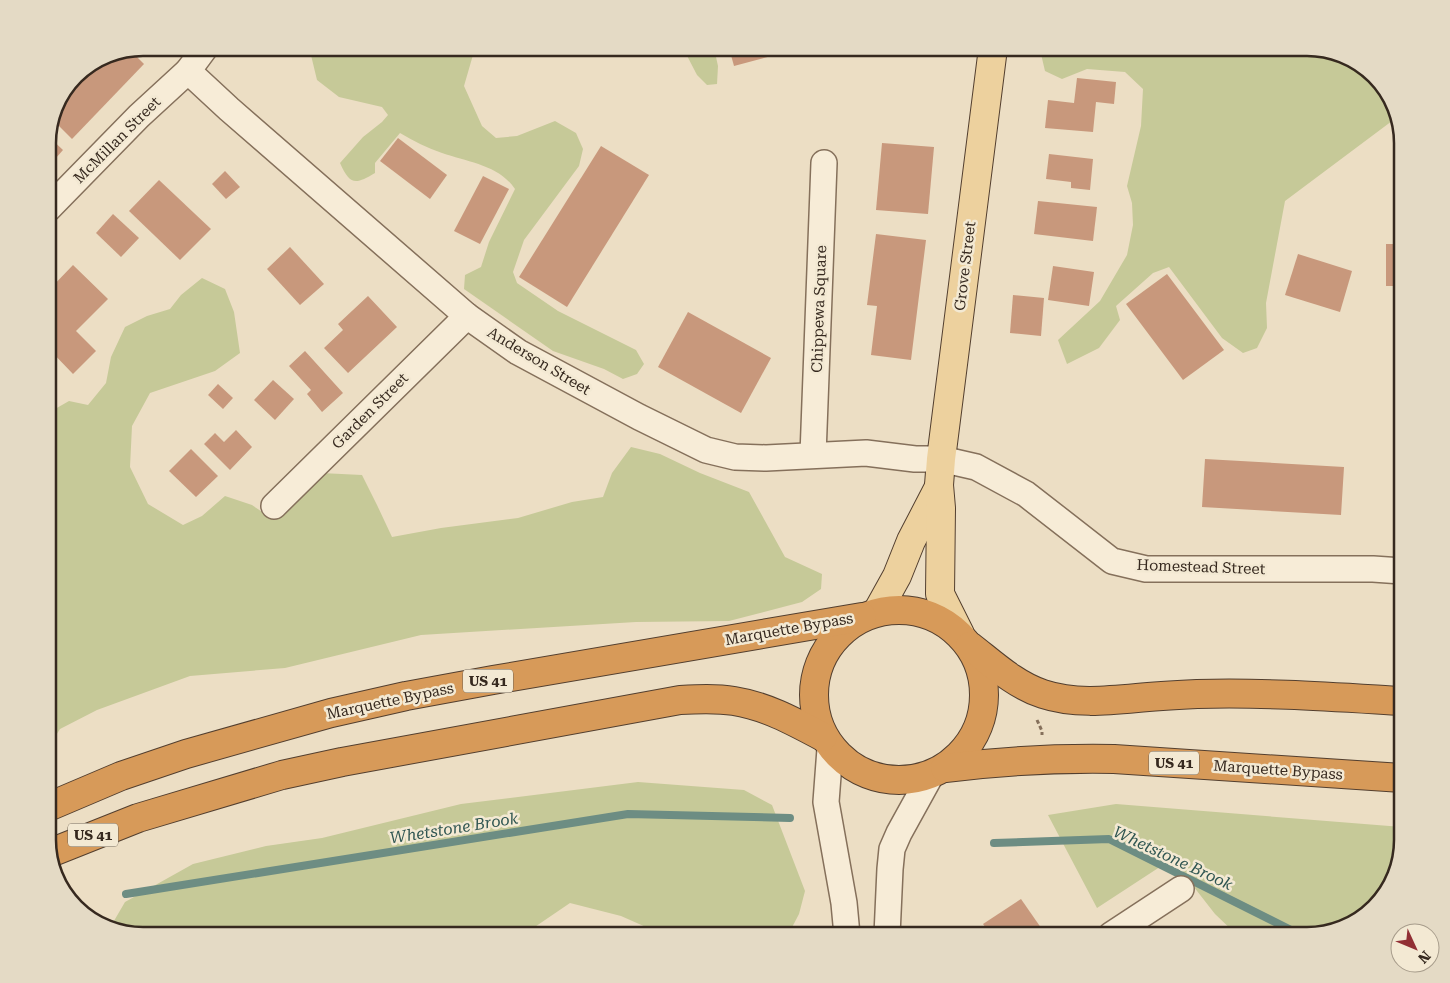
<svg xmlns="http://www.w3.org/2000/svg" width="1450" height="983" viewBox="0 0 1450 983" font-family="'Roboto Serif',serif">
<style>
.green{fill:#c6c998}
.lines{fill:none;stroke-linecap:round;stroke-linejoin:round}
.stream{stroke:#6d8d83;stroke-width:8}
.building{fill:#c8987c}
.minor-casing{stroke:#85705b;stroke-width:28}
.major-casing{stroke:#533f2f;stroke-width:30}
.highway-casing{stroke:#533f2f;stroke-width:30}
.path{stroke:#85705b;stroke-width:3;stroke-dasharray:4 2.5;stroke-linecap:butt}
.minor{stroke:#f7ecd7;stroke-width:25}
.major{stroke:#edd19e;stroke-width:28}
.highway{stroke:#d79a59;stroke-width:28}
.labels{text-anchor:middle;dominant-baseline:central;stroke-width:5;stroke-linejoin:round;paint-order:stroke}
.shield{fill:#f3e9d3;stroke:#6f6355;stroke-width:1}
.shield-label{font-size:14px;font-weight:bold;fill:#36291f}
.street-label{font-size:15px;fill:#36291f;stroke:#f3e9d3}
.water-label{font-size:16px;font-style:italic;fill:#2f5551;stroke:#f3e9d3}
.rim{fill:none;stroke:#36291f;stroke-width:2.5}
</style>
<rect width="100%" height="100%" fill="#ecdec4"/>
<!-- green -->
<g class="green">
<path d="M310,48H475L464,86L482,126L496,138L517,136L555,121L576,133L583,149L579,166L524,240L513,272L517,283L558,311L636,350L644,364L637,374L623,379L604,369L553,351L464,289L465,275L481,267L489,242L515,189C499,165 468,162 442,153C428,148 413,141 400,133L375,163V173C355,185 350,185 340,163L363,137L382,122L388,115L382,107L339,97L317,80L310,51Z"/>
<polygon points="683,48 714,48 718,66 717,84 707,85 697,75"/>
<polygon points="1041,48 1307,48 1360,64 1392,101 1396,118 1285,201 1266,303 1267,328 1257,348 1243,353 1222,338 1169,267 1153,273 1116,306 1120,320 1099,348 1067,364 1058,340 1100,301 1127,255 1133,225 1132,203 1127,186 1141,126 1143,89 1125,72 1087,69 1062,79 1045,71 1041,54"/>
<polygon points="202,278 225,289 234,312 240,353 215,371 150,393 132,426 130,467 148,504 183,525 202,516 225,496 252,505 268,516 321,473 362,475 377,505 392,537 441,528 518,518 572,502 603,497 612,473 631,447 660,454 700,473 749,492 785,557 822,574 821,589 802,602 729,621 636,622 421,635 285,668 190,676 97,710 60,729 48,748 48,413 69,401 88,405 106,383 111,357 125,327 147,316 170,309 181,295"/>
<polygon points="638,782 744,790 772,805 805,891 799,914 788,935 735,935 719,928 694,935 664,935 621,916 570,903 523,935 143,935 111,926 125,902 193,864 266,846 322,838 461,804"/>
<polygon points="1116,804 1402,827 1402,840 1386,893 1354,923 1307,935 1237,935 1215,914 1172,859 1097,908 1048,815"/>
</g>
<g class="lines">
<!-- stream -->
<g class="stream">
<polyline points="994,843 1109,839 1301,935"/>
<polyline points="126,894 628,814 790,818"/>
</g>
</g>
<!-- building -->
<g class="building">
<polygon points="729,48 801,48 734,66"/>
<polygon points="130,50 144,64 72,139 55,122 76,75 107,55"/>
<polygon points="1077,78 1116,82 1114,104 1096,102 1093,132 1045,128 1048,100 1074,103"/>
<polygon points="48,136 63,150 48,167"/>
<polygon points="398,138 447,175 430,199 380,161"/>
<polygon points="882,143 934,147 928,214 876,210"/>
<polygon points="601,146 649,175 567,307 519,277"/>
<polygon points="1049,154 1093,159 1090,190 1071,188 1071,182 1046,179"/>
<polygon points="225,171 240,187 226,199 212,184"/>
<polygon points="483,176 509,189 480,244 454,231"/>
<polygon points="159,180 211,229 180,260 129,211"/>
<polygon points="1038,201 1097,207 1093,241 1034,234"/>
<polygon points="113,214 139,238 121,257 96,233"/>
<polygon points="876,234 926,240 911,360 871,355 877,306 867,305"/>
<rect x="1386" y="244" width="16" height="42"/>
<polygon points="290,247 324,284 300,305 267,269"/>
<polygon points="1298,254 1352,271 1340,312 1285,295"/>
<polygon points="73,265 108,299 76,331 96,351 73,374 48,348 48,291"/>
<polygon points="1053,266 1094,272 1089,306 1048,300"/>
<polygon points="1167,274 1224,350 1183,380 1126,304"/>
<polygon points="1013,295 1044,298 1041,336 1010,333"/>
<polygon points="368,296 397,327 348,373 324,348 343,330 338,324"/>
<polygon points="688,312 771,358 741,413 658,367"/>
<polygon points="305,351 343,393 322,412 307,394 311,390 289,366"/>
<polygon points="273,380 294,399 275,420 254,400"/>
<polygon points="218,384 233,398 223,409 208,395"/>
<polygon points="236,430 252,447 230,470 204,444 215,433 224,442"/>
<polygon points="191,449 218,476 196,497 169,471"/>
<polygon points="1205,459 1344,467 1341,515 1202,507"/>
<polygon points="1021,899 1046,935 991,935 983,924"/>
</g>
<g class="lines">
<defs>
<g id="minor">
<polyline points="188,71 229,109 467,316 518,352 639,417 706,450 735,457 766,458 866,453 915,459 941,459 976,467 1026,494 1112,561 1146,569 1373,569 1402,571"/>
<polyline points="48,209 139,116 188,71 205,48"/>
<polyline points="813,455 824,163"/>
<polyline points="274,506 467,316"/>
<polyline points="830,749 826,802 844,903 847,935"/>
<polyline points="887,935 890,869 892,849 899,833 931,775"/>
<polyline points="1111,935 1181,889"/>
</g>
<g id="major">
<polyline points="877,612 897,576 911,541 939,487"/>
<polyline points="960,634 940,594 941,508 939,485 941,459 993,48"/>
</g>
<g id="highway">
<circle cx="899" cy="695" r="85"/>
<path d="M970,646C992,663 1015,685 1043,694C1073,704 1105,701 1137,698C1157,696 1177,695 1197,694C1266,692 1334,697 1402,701"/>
<path d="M945,768C1001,761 1057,758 1114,759L1402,778"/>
<polyline points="48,807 121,776 186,754 331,713 406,696 493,680 862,617"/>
<path d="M50,853L138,818L282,775L342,762L680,700C698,699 716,698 734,701C766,706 795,722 823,737"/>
</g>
</defs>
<!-- minor casing -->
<use href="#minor" class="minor-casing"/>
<!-- major casing -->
<use href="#major" class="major-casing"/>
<!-- highway casing -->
<use href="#highway" class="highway-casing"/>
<!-- path -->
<polyline class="path" points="1037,720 1042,731 1042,735"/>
<!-- minor -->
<use href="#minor" class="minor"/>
<!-- major -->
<use href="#major" class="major"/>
<!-- highway -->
<use href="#highway" class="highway"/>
</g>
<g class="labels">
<!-- shield labels -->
<g class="shield">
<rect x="463" y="669.5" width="50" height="23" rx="4"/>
<rect x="1149" y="751.5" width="50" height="23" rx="4"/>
<rect x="68" y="823.5" width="50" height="23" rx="4"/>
</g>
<g class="shield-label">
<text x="488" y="681">US 41</text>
<text x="1174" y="763">US 41</text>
<text x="93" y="835">US 41</text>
</g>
<!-- street labels -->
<g class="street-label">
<text transform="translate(117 140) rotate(-45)">McMillan Street</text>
<text transform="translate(965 266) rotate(-83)">Grove Street</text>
<text transform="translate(819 309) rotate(-88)">Chippewa Square</text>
<text transform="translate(539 361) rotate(31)">Anderson Street</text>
<text transform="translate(370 411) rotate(-45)">Garden Street</text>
<text transform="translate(1201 567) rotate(2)">Homestead Street</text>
<text transform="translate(789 629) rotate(-10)">Marquette Bypass</text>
<text transform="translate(390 701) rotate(-12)">Marquette Bypass</text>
<text transform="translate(1278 770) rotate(4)">Marquette Bypass</text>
</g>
<!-- water labels -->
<g class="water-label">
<text transform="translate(454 828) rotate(-9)">Whetstone Brook</text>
<text transform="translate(1173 858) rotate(25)">Whetstone Brook</text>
</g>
</g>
<!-- crop -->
<path d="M0 0H1450V983H0ZM143 56H1307A87 87 0 0 1 1394 143V840A87 87 0 0 1 1307 927H143A87 87 0 0 1 56 840V143A87 87 0 0 1 143 56Z" fill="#e4dac5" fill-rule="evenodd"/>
<path class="rim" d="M143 56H1307A87 87 0 0 1 1394 143V840A87 87 0 0 1 1307 927H143A87 87 0 0 1 56 840V143A87 87 0 0 1 143 56Z"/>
<!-- north arrow -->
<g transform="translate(1415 948) rotate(134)"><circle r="24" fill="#f3e9d3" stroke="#a79c8b"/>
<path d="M0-4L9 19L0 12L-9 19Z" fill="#912f34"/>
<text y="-8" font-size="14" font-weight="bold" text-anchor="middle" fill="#36291f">N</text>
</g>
</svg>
